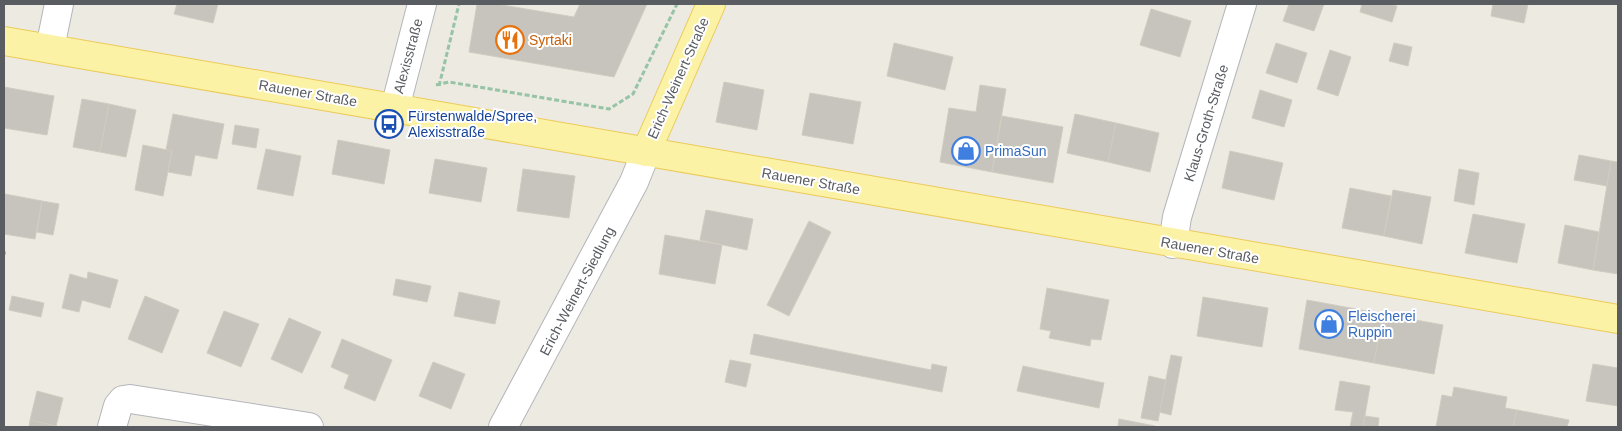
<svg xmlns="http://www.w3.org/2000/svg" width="1622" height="431" viewBox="0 0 1622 431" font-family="Arial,sans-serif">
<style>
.building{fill:#c7c4be;stroke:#d0ccbf}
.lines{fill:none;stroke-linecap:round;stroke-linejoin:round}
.minor-casing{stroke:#b4b6bb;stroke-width:30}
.major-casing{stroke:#eccb5a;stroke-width:30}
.path{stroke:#97c3a6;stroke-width:3;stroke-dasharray:5 2.5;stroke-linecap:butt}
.minor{stroke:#fff;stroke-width:28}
.major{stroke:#fcf2a6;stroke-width:28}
.labels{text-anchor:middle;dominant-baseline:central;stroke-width:4;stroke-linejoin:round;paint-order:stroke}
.food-label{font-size:14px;fill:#c56008;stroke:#fff;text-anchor:start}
.street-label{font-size:14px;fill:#595c61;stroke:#fff}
.transit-label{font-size:14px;fill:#164399;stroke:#fff;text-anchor:start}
.shop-label{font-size:14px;fill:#366cbe;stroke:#fff;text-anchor:start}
</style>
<rect width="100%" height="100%" fill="#eceae1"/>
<!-- building -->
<g class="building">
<polygon points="177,4 218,4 213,23 174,14"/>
<polygon points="477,4 496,4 574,17 580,4 647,4 614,77 469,52"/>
<polygon points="1289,4 1324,4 1314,31 1283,21"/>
<polygon points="1362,4 1388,4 1397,6 1392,22 1360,12"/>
<polygon points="1493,4 1528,4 1524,23 1491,16"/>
<polygon points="1151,9 1191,21 1180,57 1140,45"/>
<polygon points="894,43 953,57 945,90 887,76"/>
<polygon points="1276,43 1307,53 1297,83 1266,73"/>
<polygon points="1394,43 1412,47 1408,66 1389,61"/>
<polygon points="1330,50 1351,57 1338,96 1317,89"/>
<polygon points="724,82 764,90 757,130 716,122"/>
<polygon points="980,85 1006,89 992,172 940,162 949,108 976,112"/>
<polygon points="4,87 54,96 47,135 4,128"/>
<polygon points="1260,90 1292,100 1284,127 1252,118"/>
<polygon points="810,93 861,102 853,144 802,135"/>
<polygon points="82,99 109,104 100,152 73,147"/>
<polygon points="109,104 136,110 126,157 100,152"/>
<polygon points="173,114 224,124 217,159 195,155 191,176 168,172 172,151 166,150"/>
<polygon points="1075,114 1116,123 1108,162 1067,153"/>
<polygon points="1002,116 1063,127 1053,183 992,172"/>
<polygon points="1116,123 1159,133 1150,172 1108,162"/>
<polygon points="235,125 259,129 256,148 232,144"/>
<polygon points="338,140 390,150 384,184 332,174"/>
<polygon points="143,145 172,151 163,196 135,190"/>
<polygon points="266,149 301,156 293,196 257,189"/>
<polygon points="1230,151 1283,163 1274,200 1222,188"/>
<polygon points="1579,155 1611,161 1607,186 1574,180"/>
<polygon points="435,159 487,168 481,202 429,193"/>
<polygon points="1611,161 1618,162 1618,274 1593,270"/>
<polygon points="523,169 575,176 569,218 517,211"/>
<polygon points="1459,169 1479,173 1474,205 1454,201"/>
<polygon points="1350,188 1391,196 1384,236 1342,228"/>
<polygon points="1393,190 1431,197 1422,244 1384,236"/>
<polygon points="5,194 42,201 35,239 4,234"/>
<polygon points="42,201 59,204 53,235 37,232"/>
<polygon points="706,210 753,219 747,250 700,240"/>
<polygon points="1473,214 1525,224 1517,263 1465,253"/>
<polygon points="809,221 831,232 789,316 767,305"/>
<polygon points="1565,225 1599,232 1593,270 1558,263"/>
<polygon points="665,235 722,245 715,284 659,274"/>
<polygon points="88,272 118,280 110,308 82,300 79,312 62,308 70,274 87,279"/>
<polygon points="396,279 431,286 427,302 393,295"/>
<polygon points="1047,288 1109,300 1101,340 1091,339 1090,346 1049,338 1051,331 1040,329"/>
<polygon points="459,292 500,301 495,324 454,316"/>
<polygon points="12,296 44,303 41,317 9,310"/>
<polygon points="145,296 179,310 162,353 128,339"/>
<polygon points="1203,297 1268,308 1262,347 1197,336"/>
<polygon points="1307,300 1383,314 1374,363 1299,349"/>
<polygon points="224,311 259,324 241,367 207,353"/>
<polygon points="1383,314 1443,325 1434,374 1374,363"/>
<polygon points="289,318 321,332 302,373 271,359"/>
<polygon points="754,334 931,370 932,364 947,367 942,392 750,354"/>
<polygon points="342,339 392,360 375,401 344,388 349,375 331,367"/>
<polygon points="1171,355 1182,357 1171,415 1159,412"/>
<polygon points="730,360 751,364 746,387 725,382"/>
<polygon points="433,362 465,374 451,409 419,396"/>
<polygon points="1593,364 1618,368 1618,406 1586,401"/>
<polygon points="1023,366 1104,383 1099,408 1017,391"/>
<polygon points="1149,376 1166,380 1158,421 1141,418"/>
<polygon points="1340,381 1370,386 1363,427 1350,427 1353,412 1335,410"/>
<polygon points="1454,387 1507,397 1505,408 1517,410 1513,427 1436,427 1442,395 1452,397"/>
<polygon points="37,391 63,398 56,426 30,420"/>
<polygon points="1517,410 1569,420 1567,427 1513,427"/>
<polygon points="1365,416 1379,418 1378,427 1363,427"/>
<polygon points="1119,419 1155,426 1155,427 1118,427"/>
<polygon points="30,420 56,426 60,427 29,427"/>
</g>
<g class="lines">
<defs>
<g id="minor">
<polyline points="50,48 59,4"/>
<polyline points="395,108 422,4"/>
<polyline points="1173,244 1177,217 1242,4"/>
<polyline points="112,427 118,406 123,400 130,399 309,427"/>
<polyline points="503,427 634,182 646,152"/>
</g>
<g id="major">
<polyline points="4,41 1618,319"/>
<polyline points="646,152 711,4"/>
</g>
</defs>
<!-- minor casing -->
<use href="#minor" class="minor-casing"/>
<!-- major casing -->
<use href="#major" class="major-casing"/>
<!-- path -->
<g class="path">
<polyline points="436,85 449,82 609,109 633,94 677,4"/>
<polyline points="439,86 459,4"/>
<polyline points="4,253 6,253"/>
</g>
<!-- minor -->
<use href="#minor" class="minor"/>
<!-- major -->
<use href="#major" class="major"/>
</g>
<!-- icons -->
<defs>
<symbol id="restaurant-ring" viewBox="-11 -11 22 22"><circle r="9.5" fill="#fff" stroke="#e8710a" stroke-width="1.5"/><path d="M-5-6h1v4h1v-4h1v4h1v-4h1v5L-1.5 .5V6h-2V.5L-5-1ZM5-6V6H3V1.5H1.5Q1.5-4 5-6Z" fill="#e8710a"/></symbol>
<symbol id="bus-ring" viewBox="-11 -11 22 22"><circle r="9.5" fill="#fff" stroke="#1a4fb4" stroke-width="1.5"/><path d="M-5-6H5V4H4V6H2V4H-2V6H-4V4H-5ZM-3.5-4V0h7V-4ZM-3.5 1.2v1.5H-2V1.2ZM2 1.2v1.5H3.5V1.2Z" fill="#1a4fb4"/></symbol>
<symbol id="shop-ring" viewBox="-11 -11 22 22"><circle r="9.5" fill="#fff" stroke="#3f7fe0" stroke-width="1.5"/><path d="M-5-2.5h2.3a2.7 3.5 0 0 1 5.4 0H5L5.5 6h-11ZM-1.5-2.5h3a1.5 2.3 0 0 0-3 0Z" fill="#3f7fe0"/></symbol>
</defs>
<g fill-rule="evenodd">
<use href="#restaurant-ring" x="494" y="24" width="32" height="32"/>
<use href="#bus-ring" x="373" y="108" width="32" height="32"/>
<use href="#shop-ring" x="950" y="135" width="32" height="32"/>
<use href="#shop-ring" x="1313" y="308" width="32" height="32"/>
</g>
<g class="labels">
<!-- food labels -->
<g class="food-label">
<text x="529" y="40">Syrtaki</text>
</g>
<!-- street labels -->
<g class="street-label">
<text transform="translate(408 56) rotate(-75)">Alexisstraße</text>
<text transform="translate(678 78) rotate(-66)">Erich-Weinert-Straße</text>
<text transform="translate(308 93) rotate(10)">Rauener Straße</text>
<text transform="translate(1206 123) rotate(-73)">Klaus-Groth-Straße</text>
<text transform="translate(811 181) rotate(10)">Rauener Straße</text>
<text transform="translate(1210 250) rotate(10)">Rauener Straße</text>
<text transform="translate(577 291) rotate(-62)">Erich-Weinert-Siedlung</text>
</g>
<!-- transit labels -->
<g class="transit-label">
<text x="408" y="116">Fürstenwalde/Spree,<tspan x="408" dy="16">Alexisstraße</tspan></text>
</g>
<!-- shop labels -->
<g class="shop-label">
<text x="985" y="151">PrimaSun</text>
<text x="1348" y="316">Fleischerei<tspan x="1348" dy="16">Ruppin</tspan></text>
</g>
</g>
<!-- border -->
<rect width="1622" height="431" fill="none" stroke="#595c61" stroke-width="10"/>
</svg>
